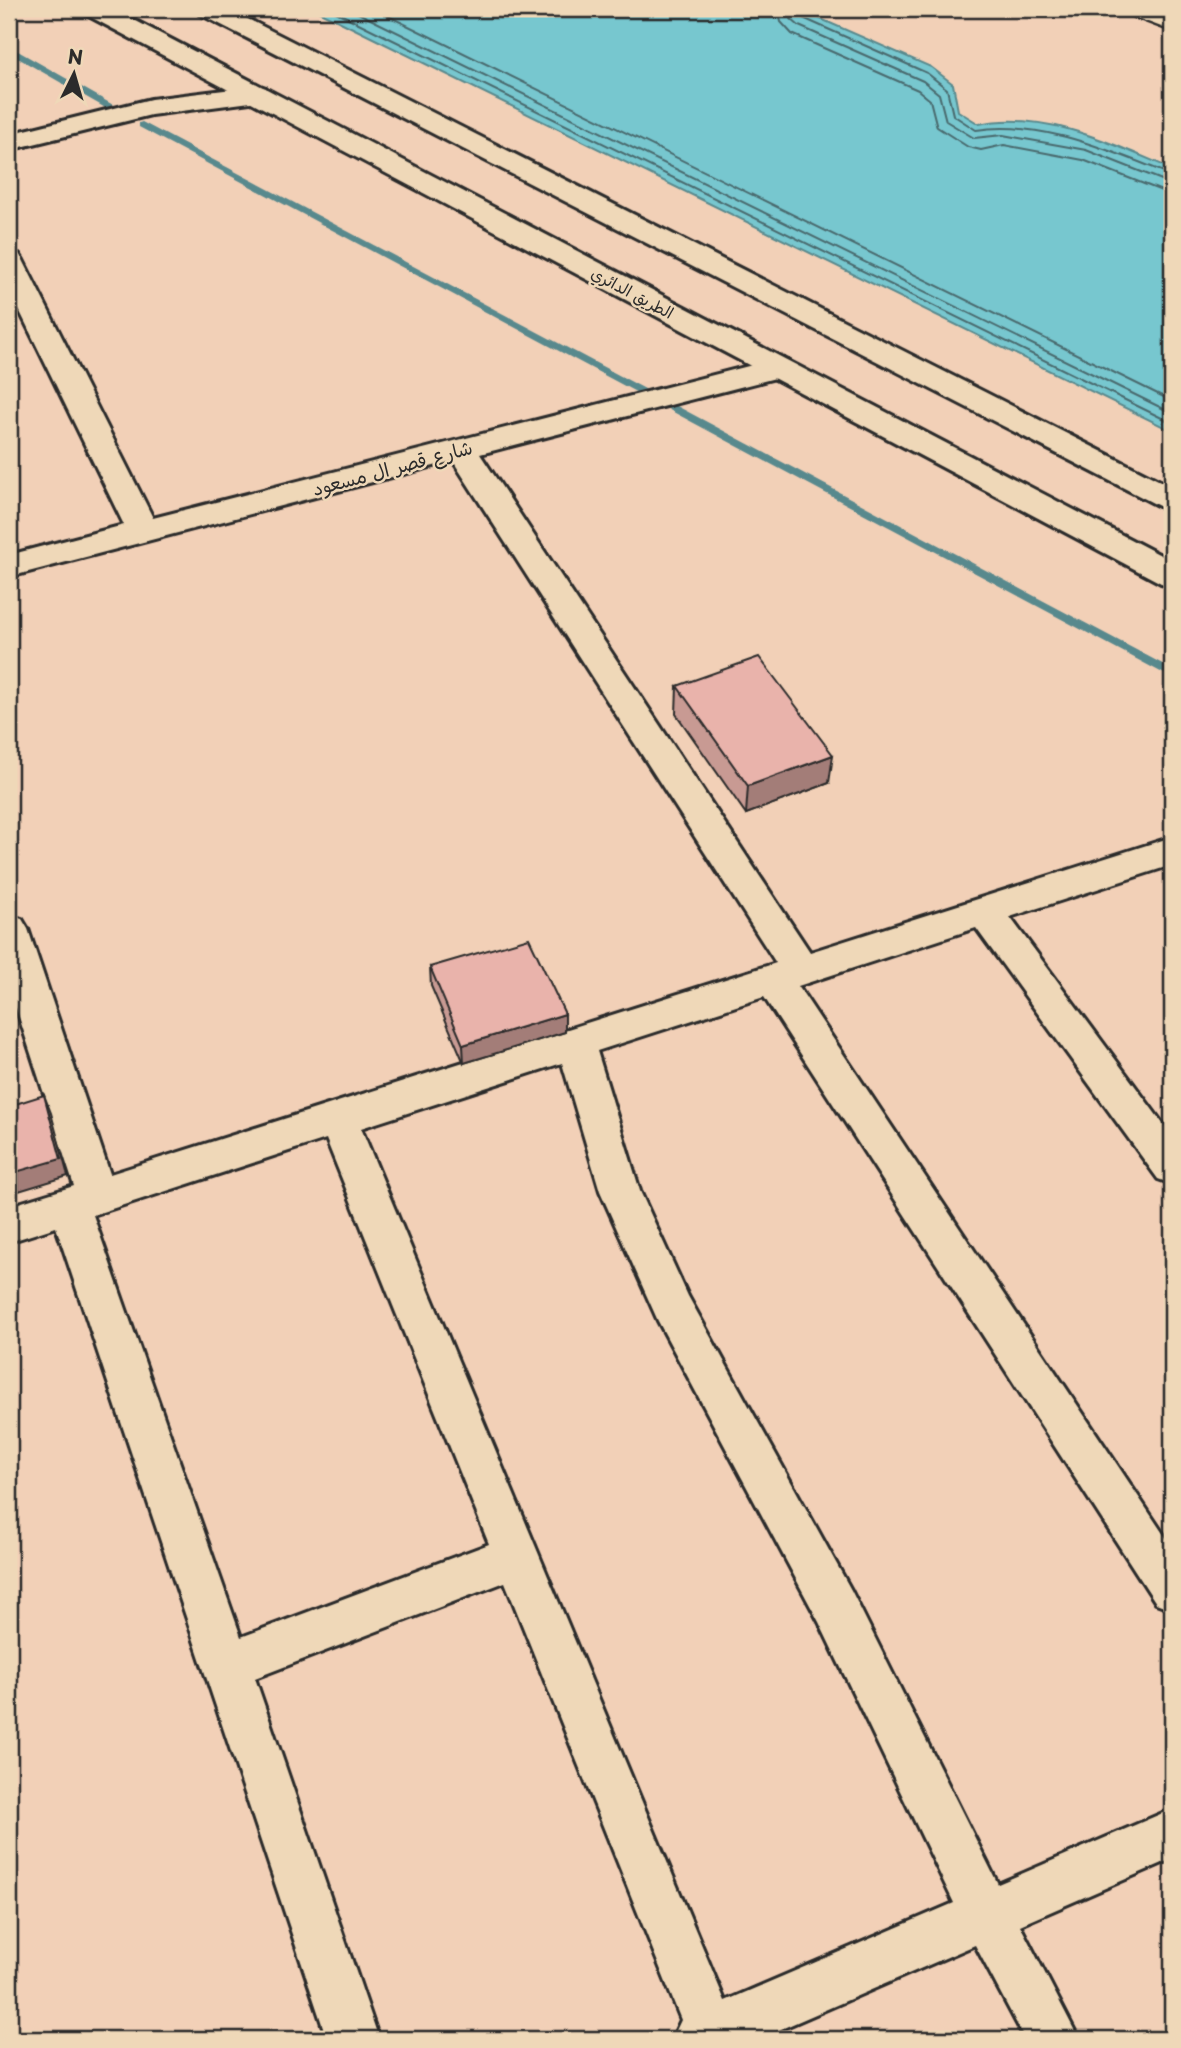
<svg xmlns="http://www.w3.org/2000/svg" width="1181" height="2048" viewBox="0 0 1181 2048" font-family="'Playpen Sans','Playpen Sans Arabic',sans-serif">
<style>
.water{fill:#77c7cf;stroke:#59898d;stroke-width:2}
.lines{fill:none;stroke-linecap:round;stroke-linejoin:round}
.shore{stroke:#49696d;stroke-width:2}
.stream{fill:#59898d;fill-rule:evenodd}
.lane-casing{stroke:#2b2b2b;stroke-width:5}
.street-casing{stroke:#2b2b2b;stroke-width:6}
.primary-casing{stroke:#2b2b2b;stroke-width:6}
.lane{fill:#efd8b8;fill-rule:evenodd}
.street{fill:#efd8b8;fill-rule:evenodd}
.primary{fill:#efd8b8;fill-rule:evenodd}
.wall{fill:#c89a93;stroke:#2b2b2b;stroke-width:2}
.shaded-wall{fill:#a37d78;stroke:#2b2b2b;stroke-width:2}
.building{fill:#e9b3ab;stroke:#2b2b2b;stroke-width:2}
.labels{text-anchor:middle;dominant-baseline:central;stroke-width:5;stroke-linejoin:round;paint-order:stroke}
.far-street-label{font-size:16px;fill:#2b2b2b;stroke:#efd8b8}
.street-label{font-size:19px;fill:#2b2b2b;stroke:#efd8b8}
</style>
<rect width="100%" height="100%" fill="#f2d0b7"/>
<filter id="ink" filterUnits="userSpaceOnUse"><feTurbulence type="fractalNoise" baseFrequency=".0143" numOctaves="2"/><feDisplacementMap in="SourceGraphic" scale="14" xChannelSelector="R" yChannelSelector="G"/><feConvolveMatrix kernelMatrix="1 2 1 2 8 2 1 2 1" color-interpolation-filters="sRGB"/></filter>
<g filter="url(#ink)">
<!-- water -->
<path class="water" d="M314,9H798L931,67L953,84L958,111L979,124C1044,110 1113,144 1172,169V431Z"/>
<g class="lines">
<!-- shore -->
<g class="shore">
<polyline points="330,9 1172,423"/>
<polyline points="350,9 1172,413"/>
<polyline points="374,9 1172,401"/>
<polyline points="778,9 781,22 792,34 918,90 930,100 937,127 968,147 981,150 1004,145 1083,160 1172,195"/>
<polyline points="789,9 791,19 799,26 923,81 939,94 946,121 974,138 1003,135 1086,150 1172,184"/>
<path d="M798,9L803,18L927,73L947,89L953,115L976,130C1043,120 1110,151 1172,175"/>
</g>
<!-- stream -->
<g class="stream">
<polygon points="9,46 115,106 117,108 109,110 9,53"/>
<polygon points="142,122 1172,669 1172,678 139,127 139,123"/>
</g>
<defs>
<polygon id="lane" points="1121,9 1148,9 1172,18 1172,31 1124,13"/>
<g id="street">
<polygon points="257,86 266,88 270,94 266,100 151,115 9,150 9,134 151,99"/>
<path d="M9,252L19,254L23,260L153,518L776,359L787,361L791,368L787,375L480,454L810,952L1172,837V865L1010,917L1172,1136V1184L1158,1179L976,928L798,986L1172,1547V1609L1156,1603L764,997L597,1051L640,1191L688,1296L851,1590L998,1884L1172,1809V1859L1020,1925L1079,2039H1025L975,1945L758,2039H672L681,2020L505,1582L255,1678L379,2039H327L56,1227L9,1242V1206L74,1186L9,986V915L22,919L28,929L110,1174L776,963L453,461L9,577V555L124,525L9,289ZM562,1063L600,1191L658,1321L819,1622L954,1903L725,2001L361,1128ZM326,1139L489,1544L241,1637L93,1215Z"/>
</g>
<g id="primary">
<polygon points="82,9 113,9 1172,561 1172,586 1161,583 85,14"/>
<polygon points="197,9 228,9 1172,487 1172,510 1161,507 200,14"/>
</g>
</defs>
<!-- lane casing -->
<use href="#lane" class="lane-casing"/>
<!-- street casing -->
<use href="#street" class="street-casing"/>
<!-- primary casing -->
<use href="#primary" class="primary-casing"/>
<!-- lane -->
<use href="#lane" class="lane"/>
<!-- street -->
<use href="#street" class="street"/>
<!-- primary -->
<use href="#primary" class="primary"/>
</g>
<!-- wall -->
<g class="wall">
<polygon points="677,686 829,783 746,814 676,714"/>
<polygon points="430,967 565,1014 565,1032 464,1063 431,986"/>
</g>
<!-- shaded-wall -->
<g class="shaded-wall">
<polygon points="833,755 829,783 746,814 748,786"/>
<polygon points="565,1014 565,1032 464,1063 463,1045"/>
<polygon points="44,1095 51,1113 68,1176 9,1194 9,1174"/>
<polygon points="9,1532 12,1551 9,1552"/>
</g>
<!-- building -->
<g class="building">
<polygon points="759,657 833,755 748,786 677,686"/>
<polygon points="529,938 565,1014 463,1045 430,967"/>
<polygon points="44,1095 61,1159 9,1174 9,1106"/>
</g>
</g>
<g class="labels">
<!-- far-street labels -->
<g class="far-street-label">
<text transform="translate(633 292) rotate(28)">الطريق الدائري</text>
</g>
<!-- street labels -->
<g class="street-label">
<text transform="translate(392 467) rotate(-15)">شارع قصر ال مسعود</text>
</g>
</g>
<!-- margin -->
<rect width="1181" height="2048" fill="none" stroke="#efd8b8" stroke-width="35"/>
<rect x="18" y="18" width="1146" height="2013" fill="none" stroke="#2b2b2b" stroke-width="2.5" filter="url(#ink)"/>
<!-- north arrow -->
<g transform="translate(74 74) rotate(5)" stroke="#efd8b8" stroke-width="5" paint-order="stroke">
<path d="M0-5L12 26L0 18L-12 26Z" fill="#2b2b2b"/>
<text y="-10" font-size="19" font-weight="bold" text-anchor="middle" fill="#2b2b2b">N</text>
</g>
</svg>
